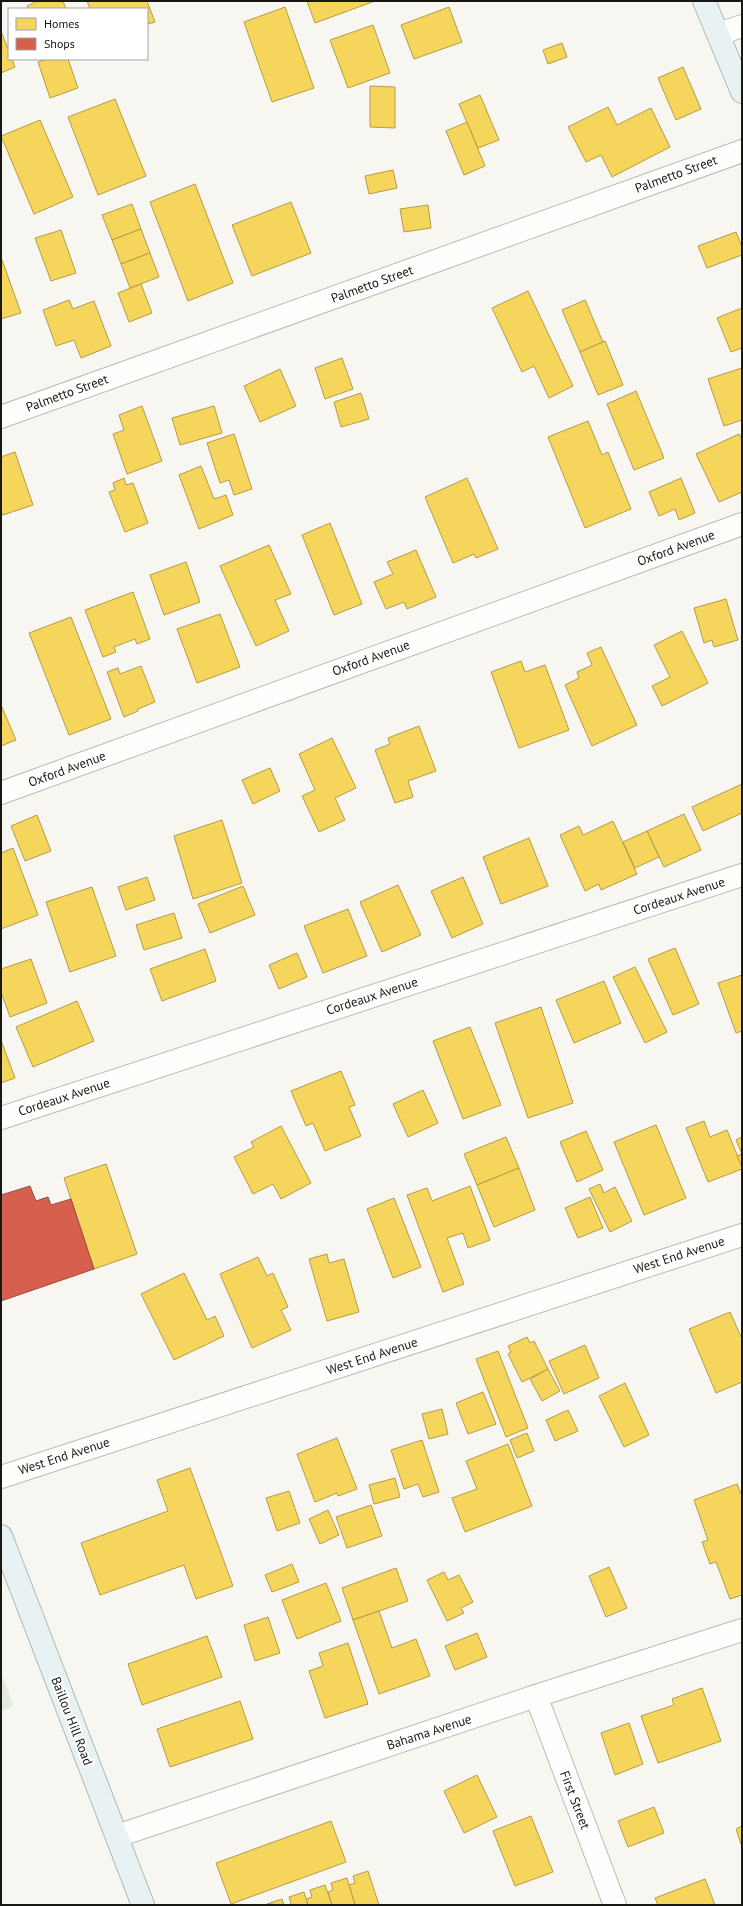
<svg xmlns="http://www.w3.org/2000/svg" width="743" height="1906" viewBox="0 0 743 1906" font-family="'PT Sans',sans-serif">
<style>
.green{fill:#dfecdb}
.homes{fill:#f6d55c;stroke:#b49c46}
.shops{fill:#d6604d;stroke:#9d4a3c}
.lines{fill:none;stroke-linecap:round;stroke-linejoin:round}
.minor-casing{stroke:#bbbab5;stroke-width:24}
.major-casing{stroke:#aabab8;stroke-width:24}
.minor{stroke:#fefefd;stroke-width:22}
.major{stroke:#e9f2f3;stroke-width:22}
.labels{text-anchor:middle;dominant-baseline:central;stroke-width:4;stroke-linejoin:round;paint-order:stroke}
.street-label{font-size:13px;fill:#191714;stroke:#fff}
</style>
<rect width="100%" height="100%" fill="#f8f6f0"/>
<!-- green -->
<polygon class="green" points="1,1671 13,1706 1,1711"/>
<!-- homes -->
<g class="homes">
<polygon points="38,1 63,1 66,9 29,9 27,6"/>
<polygon points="87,1 147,1 155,22 147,24 147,9 90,9"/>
<polygon points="307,1 375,1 315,23"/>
<polygon points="285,7 314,88 272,102 244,22"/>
<polygon points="449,7 462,42 414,59 401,25"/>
<polygon points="373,25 390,73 348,88 330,40"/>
<polygon points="1,31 9,52 9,59 12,59 15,67 1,73"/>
<polygon points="562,43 567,57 548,64 543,50"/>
<polygon points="47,59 68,59 78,88 50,98 38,62"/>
<polygon points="683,67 701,109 676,120 658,78"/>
<polygon points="370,86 395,87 395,128 370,127"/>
<polygon points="480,95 499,140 478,148 459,104"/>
<polygon points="115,99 146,176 98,195 68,117"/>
<polygon points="608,107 617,125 651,108 670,147 612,177 601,155 586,162 568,127"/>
<polygon points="40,120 73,197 34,214 1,136"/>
<polygon points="467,122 485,166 464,175 446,131"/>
<polygon points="393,170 397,188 369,194 365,176"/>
<polygon points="195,184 233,283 188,301 150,202"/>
<polygon points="291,202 311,253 252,276 232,225"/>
<polygon points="132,204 141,229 112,240 102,215"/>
<polygon points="428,205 431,228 404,232 400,209"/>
<polygon points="141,229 150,253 121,264 112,240"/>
<polygon points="61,230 76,273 51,281 35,238"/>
<polygon points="736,232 742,247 742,255 707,268 698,246"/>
<polygon points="150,253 159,277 130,288 121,264"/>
<polygon points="1,257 21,313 1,319"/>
<polygon points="141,284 152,313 129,322 118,293"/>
<polygon points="528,291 573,386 549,398 534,366 522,372 492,308"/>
<polygon points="69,300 73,309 94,301 111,346 81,358 74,340 56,346 43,310"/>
<polygon points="585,300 603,342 580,352 562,310"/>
<polygon points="742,308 742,348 731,352 717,318"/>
<polygon points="605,341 623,385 598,395 580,352"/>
<polygon points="342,358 353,389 325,399 315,368"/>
<polygon points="742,368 742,420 724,426 708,379"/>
<polygon points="280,369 296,406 260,422 244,386"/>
<polygon points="636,391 664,458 634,470 607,404"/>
<polygon points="361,393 369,419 341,427 334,402"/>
<polygon points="142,406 162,461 127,474 113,434 124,430 119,415"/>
<polygon points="214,406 222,433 180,445 172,418"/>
<polygon points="588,421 602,455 608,452 631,509 585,528 548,437"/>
<polygon points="234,434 252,489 234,495 229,480 220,483 207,443"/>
<polygon points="739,434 742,439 742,492 719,502 696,454"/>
<polygon points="15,452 33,505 3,515 1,511 1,457"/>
<polygon points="201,466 214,499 226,495 233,515 199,529 179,475"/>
<polygon points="124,478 126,485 133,483 148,523 125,532 109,492 115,490 113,483"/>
<polygon points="467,478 498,549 476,558 474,554 453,563 425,497"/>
<polygon points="681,478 695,513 679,520 675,509 659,516 649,492"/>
<polygon points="330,523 362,604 334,615 302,535"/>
<polygon points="269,545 291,594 275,600 289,631 256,646 220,566"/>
<polygon points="416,550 436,597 407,609 404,602 386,609 374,582 393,574 387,562"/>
<polygon points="186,562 200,602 164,615 150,575"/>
<polygon points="133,592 150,639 137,644 135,639 114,647 116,652 103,657 85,610"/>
<polygon points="726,599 738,640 714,647 712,640 704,643 694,608"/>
<polygon points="220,614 240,667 197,683 177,629"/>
<polygon points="71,617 111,719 69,735 29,633"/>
<polygon points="682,631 708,683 662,706 652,686 670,677 654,645"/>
<polygon points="601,647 637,725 592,746 565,685 579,678 577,672 592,665 587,653"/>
<polygon points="521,661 525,672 545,665 569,730 519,748 491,672"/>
<polygon points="141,666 155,702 138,709 138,711 124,717 107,672 118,668 120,674"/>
<polygon points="1,705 16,740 1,746"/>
<polygon points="419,726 436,771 408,781 413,797 395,803 375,750 390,744 388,738"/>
<polygon points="332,738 356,788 335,798 345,820 319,832 302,796 315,790 299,754"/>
<polygon points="270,768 280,791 253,804 242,780"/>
<polygon points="742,784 742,813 703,831 692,807"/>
<polygon points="684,814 701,850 664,867 647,831"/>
<polygon points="37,815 51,851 25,861 11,826"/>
<polygon points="222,820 242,883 193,899 174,836"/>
<polygon points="613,821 637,874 601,890 599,884 585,891 560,835 579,826 583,835"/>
<polygon points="647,831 659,857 635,868 623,842"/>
<polygon points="529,838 548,886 501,904 483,857"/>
<polygon points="13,848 38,915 1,929 1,853"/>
<polygon points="147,877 155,900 126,910 118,887"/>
<polygon points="463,877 483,924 452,938 431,891"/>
<polygon points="398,885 421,935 382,952 360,902"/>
<polygon points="243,886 255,915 210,933 198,904"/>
<polygon points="92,887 116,956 70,972 46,902"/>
<polygon points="348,909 367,956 323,973 304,926"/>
<polygon points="174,913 182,938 144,950 136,925"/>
<polygon points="675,948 699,1004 673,1015 648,959"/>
<polygon points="205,949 216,981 162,1001 150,969"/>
<polygon points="297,953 307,977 279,989 269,965"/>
<polygon points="31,959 47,1003 10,1017 1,992 1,969"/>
<polygon points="635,967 667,1032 645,1043 613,977"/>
<polygon points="742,975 742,1031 736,1033 718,983"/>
<polygon points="604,981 621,1023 574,1043 556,1000"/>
<polygon points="77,1001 94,1041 33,1067 16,1027"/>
<polygon points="541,1007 573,1103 528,1118 495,1023"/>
<polygon points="470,1027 501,1105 463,1119 433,1041"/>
<polygon points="1,1040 15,1078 1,1083"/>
<polygon points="341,1071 355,1105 349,1107 361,1136 325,1151 313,1123 306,1126 291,1091"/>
<polygon points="423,1090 438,1123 408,1137 393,1104"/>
<polygon points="704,1121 710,1137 727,1130 742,1167 742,1169 708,1182 686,1128"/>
<polygon points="656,1125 686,1198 644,1215 614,1142"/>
<polygon points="281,1126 311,1183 281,1199 273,1184 253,1194 234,1157 254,1147 251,1142"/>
<polygon points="586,1131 603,1170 577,1182 560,1142"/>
<polygon points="506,1137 519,1168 477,1185 464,1154"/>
<polygon points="742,1137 742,1167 737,1156 742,1154 736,1140"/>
<polygon points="106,1164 137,1254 94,1269 64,1178"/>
<polygon points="519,1168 535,1210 494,1227 477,1185"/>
<polygon points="600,1184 604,1193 615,1187 632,1221 610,1232 589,1189"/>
<polygon points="470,1186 490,1240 468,1248 463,1233 447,1238 464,1284 443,1292 407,1195 427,1188 432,1201"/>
<polygon points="590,1197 603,1228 578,1238 565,1208"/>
<polygon points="394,1198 421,1267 393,1278 367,1209"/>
<polygon points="327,1254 329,1263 344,1259 359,1312 327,1321 309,1259"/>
<polygon points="258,1257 267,1276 273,1273 288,1307 281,1310 291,1330 252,1348 220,1274"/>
<polygon points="184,1273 207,1320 215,1316 224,1336 174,1360 141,1294"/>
<polygon points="730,1312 742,1339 742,1382 716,1393 689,1329"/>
<polygon points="527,1337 530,1343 534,1341 548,1369 522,1382 508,1354 511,1352 508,1346"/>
<polygon points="585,1345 599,1378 564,1394 549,1361"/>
<polygon points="498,1351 528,1428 506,1437 476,1359"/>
<polygon points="548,1369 560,1391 542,1401 530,1379"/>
<polygon points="625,1383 649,1435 624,1447 599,1396"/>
<polygon points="483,1392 496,1424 468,1434 456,1403"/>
<polygon points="442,1409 448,1434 429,1439 422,1414"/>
<polygon points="568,1410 578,1431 555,1441 546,1420"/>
<polygon points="527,1433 534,1451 517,1458 510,1440"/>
<polygon points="337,1438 357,1489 338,1496 337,1493 315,1502 297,1454"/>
<polygon points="422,1440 439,1492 423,1497 418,1484 404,1489 391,1450"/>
<polygon points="508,1444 532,1506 465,1532 452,1498 477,1489 466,1461"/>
<polygon points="190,1468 233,1586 196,1599 184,1565 100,1595 81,1543 168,1511 157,1480"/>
<polygon points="395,1478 400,1497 374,1504 369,1485"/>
<polygon points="737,1484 742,1496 742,1595 730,1599 716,1562 710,1564 702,1542 708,1540 694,1500"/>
<polygon points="289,1491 300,1523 277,1531 266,1498"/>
<polygon points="371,1505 382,1536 347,1548 336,1517"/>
<polygon points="328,1510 339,1535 320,1544 309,1519"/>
<polygon points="292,1564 299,1582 272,1592 265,1575"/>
<polygon points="609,1567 627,1608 606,1617 589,1576"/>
<polygon points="396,1568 408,1601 353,1620 342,1588"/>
<polygon points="444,1572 448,1580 459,1575 473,1602 461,1608 464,1613 447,1621 427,1580"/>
<polygon points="326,1583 341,1621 297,1639 282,1600"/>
<polygon points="379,1611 392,1648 416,1639 430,1676 379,1694 353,1620"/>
<polygon points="268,1617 280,1653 255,1661 244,1625"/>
<polygon points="477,1633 487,1657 455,1670 445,1646"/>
<polygon points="207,1636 222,1677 142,1705 128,1664"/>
<polygon points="348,1643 368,1704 325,1718 309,1671 323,1666 319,1653"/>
<polygon points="702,1688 721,1741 658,1763 641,1716 674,1705 672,1699"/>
<polygon points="240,1701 253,1739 170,1767 157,1729"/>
<polygon points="629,1723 643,1764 615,1775 601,1733"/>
<polygon points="477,1775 497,1817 464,1833 444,1791"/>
<polygon points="654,1807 664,1833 628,1847 618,1821"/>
<polygon points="531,1816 553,1872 515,1886 493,1831"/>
<polygon points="331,1821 346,1862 231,1904 216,1863"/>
<polygon points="742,1826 742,1847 736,1829"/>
<polygon points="368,1871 379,1905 355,1905 349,1885 355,1883 353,1876"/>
<polygon points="347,1878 355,1905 332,1905 328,1892 333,1890 331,1883"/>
<polygon points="705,1879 715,1905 658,1905 655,1898"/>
<polygon points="325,1885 332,1905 308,1905 306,1899 312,1897 310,1890"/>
<polygon points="304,1892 308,1905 289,1905 291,1904 289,1897"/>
<polygon points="282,1899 284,1905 267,1904"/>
</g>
<!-- shops -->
<polygon class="shops" points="30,1186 36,1201 48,1197 51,1205 71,1199 94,1269 1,1301 1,1195"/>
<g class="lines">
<defs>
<g id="minor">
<polyline points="719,34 742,26"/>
<polyline points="1,417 742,151"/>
<polyline points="1,793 742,524"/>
<polyline points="1,1118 742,875"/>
<polyline points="1,1477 742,1235"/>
<polyline points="536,1696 615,1905"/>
<polyline points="117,1836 536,1696 742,1630"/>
</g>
<g id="major">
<polyline points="704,1 742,92"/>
<polyline points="1,1536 143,1905"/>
</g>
</defs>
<!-- minor casing -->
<use href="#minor" class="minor-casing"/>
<!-- major casing -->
<use href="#major" class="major-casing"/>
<!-- minor -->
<use href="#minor" class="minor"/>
<!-- major -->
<use href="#major" class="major"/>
</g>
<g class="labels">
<!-- street labels -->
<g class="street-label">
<text transform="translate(676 174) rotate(-20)">Palmetto Street</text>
<text transform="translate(372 284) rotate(-20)">Palmetto Street</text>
<text transform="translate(67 393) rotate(-20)">Palmetto Street</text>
<text transform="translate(676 548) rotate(-20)">Oxford Avenue</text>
<text transform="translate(371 658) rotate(-20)">Oxford Avenue</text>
<text transform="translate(67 769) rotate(-20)">Oxford Avenue</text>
<text transform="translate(679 896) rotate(-18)">Cordeaux Avenue</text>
<text transform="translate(372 996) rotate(-18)">Cordeaux Avenue</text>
<text transform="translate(64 1097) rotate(-18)">Cordeaux Avenue</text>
<text transform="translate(679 1255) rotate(-18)">West End Avenue</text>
<text transform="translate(372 1356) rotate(-18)">West End Avenue</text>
<text transform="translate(64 1456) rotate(-18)">West End Avenue</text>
<text transform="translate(72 1721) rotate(69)">Baillou Hill Road</text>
<text transform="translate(429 1732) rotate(-18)">Bahama Avenue</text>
<text transform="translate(575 1800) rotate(69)">First Street</text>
</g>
</g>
<!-- border -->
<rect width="743" height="1906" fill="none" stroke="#191714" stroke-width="4"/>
<!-- legend -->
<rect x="8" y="8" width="140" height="52" fill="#ffffff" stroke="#a3a2a1"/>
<rect x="16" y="18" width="20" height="12" fill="#f6d55c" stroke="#a3a2a1"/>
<text x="44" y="28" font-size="12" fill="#191714">Homes</text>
<rect x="16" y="38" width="20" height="12" fill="#d6604d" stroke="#a3a2a1"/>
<text x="44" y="48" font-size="12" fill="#191714">Shops</text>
</svg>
